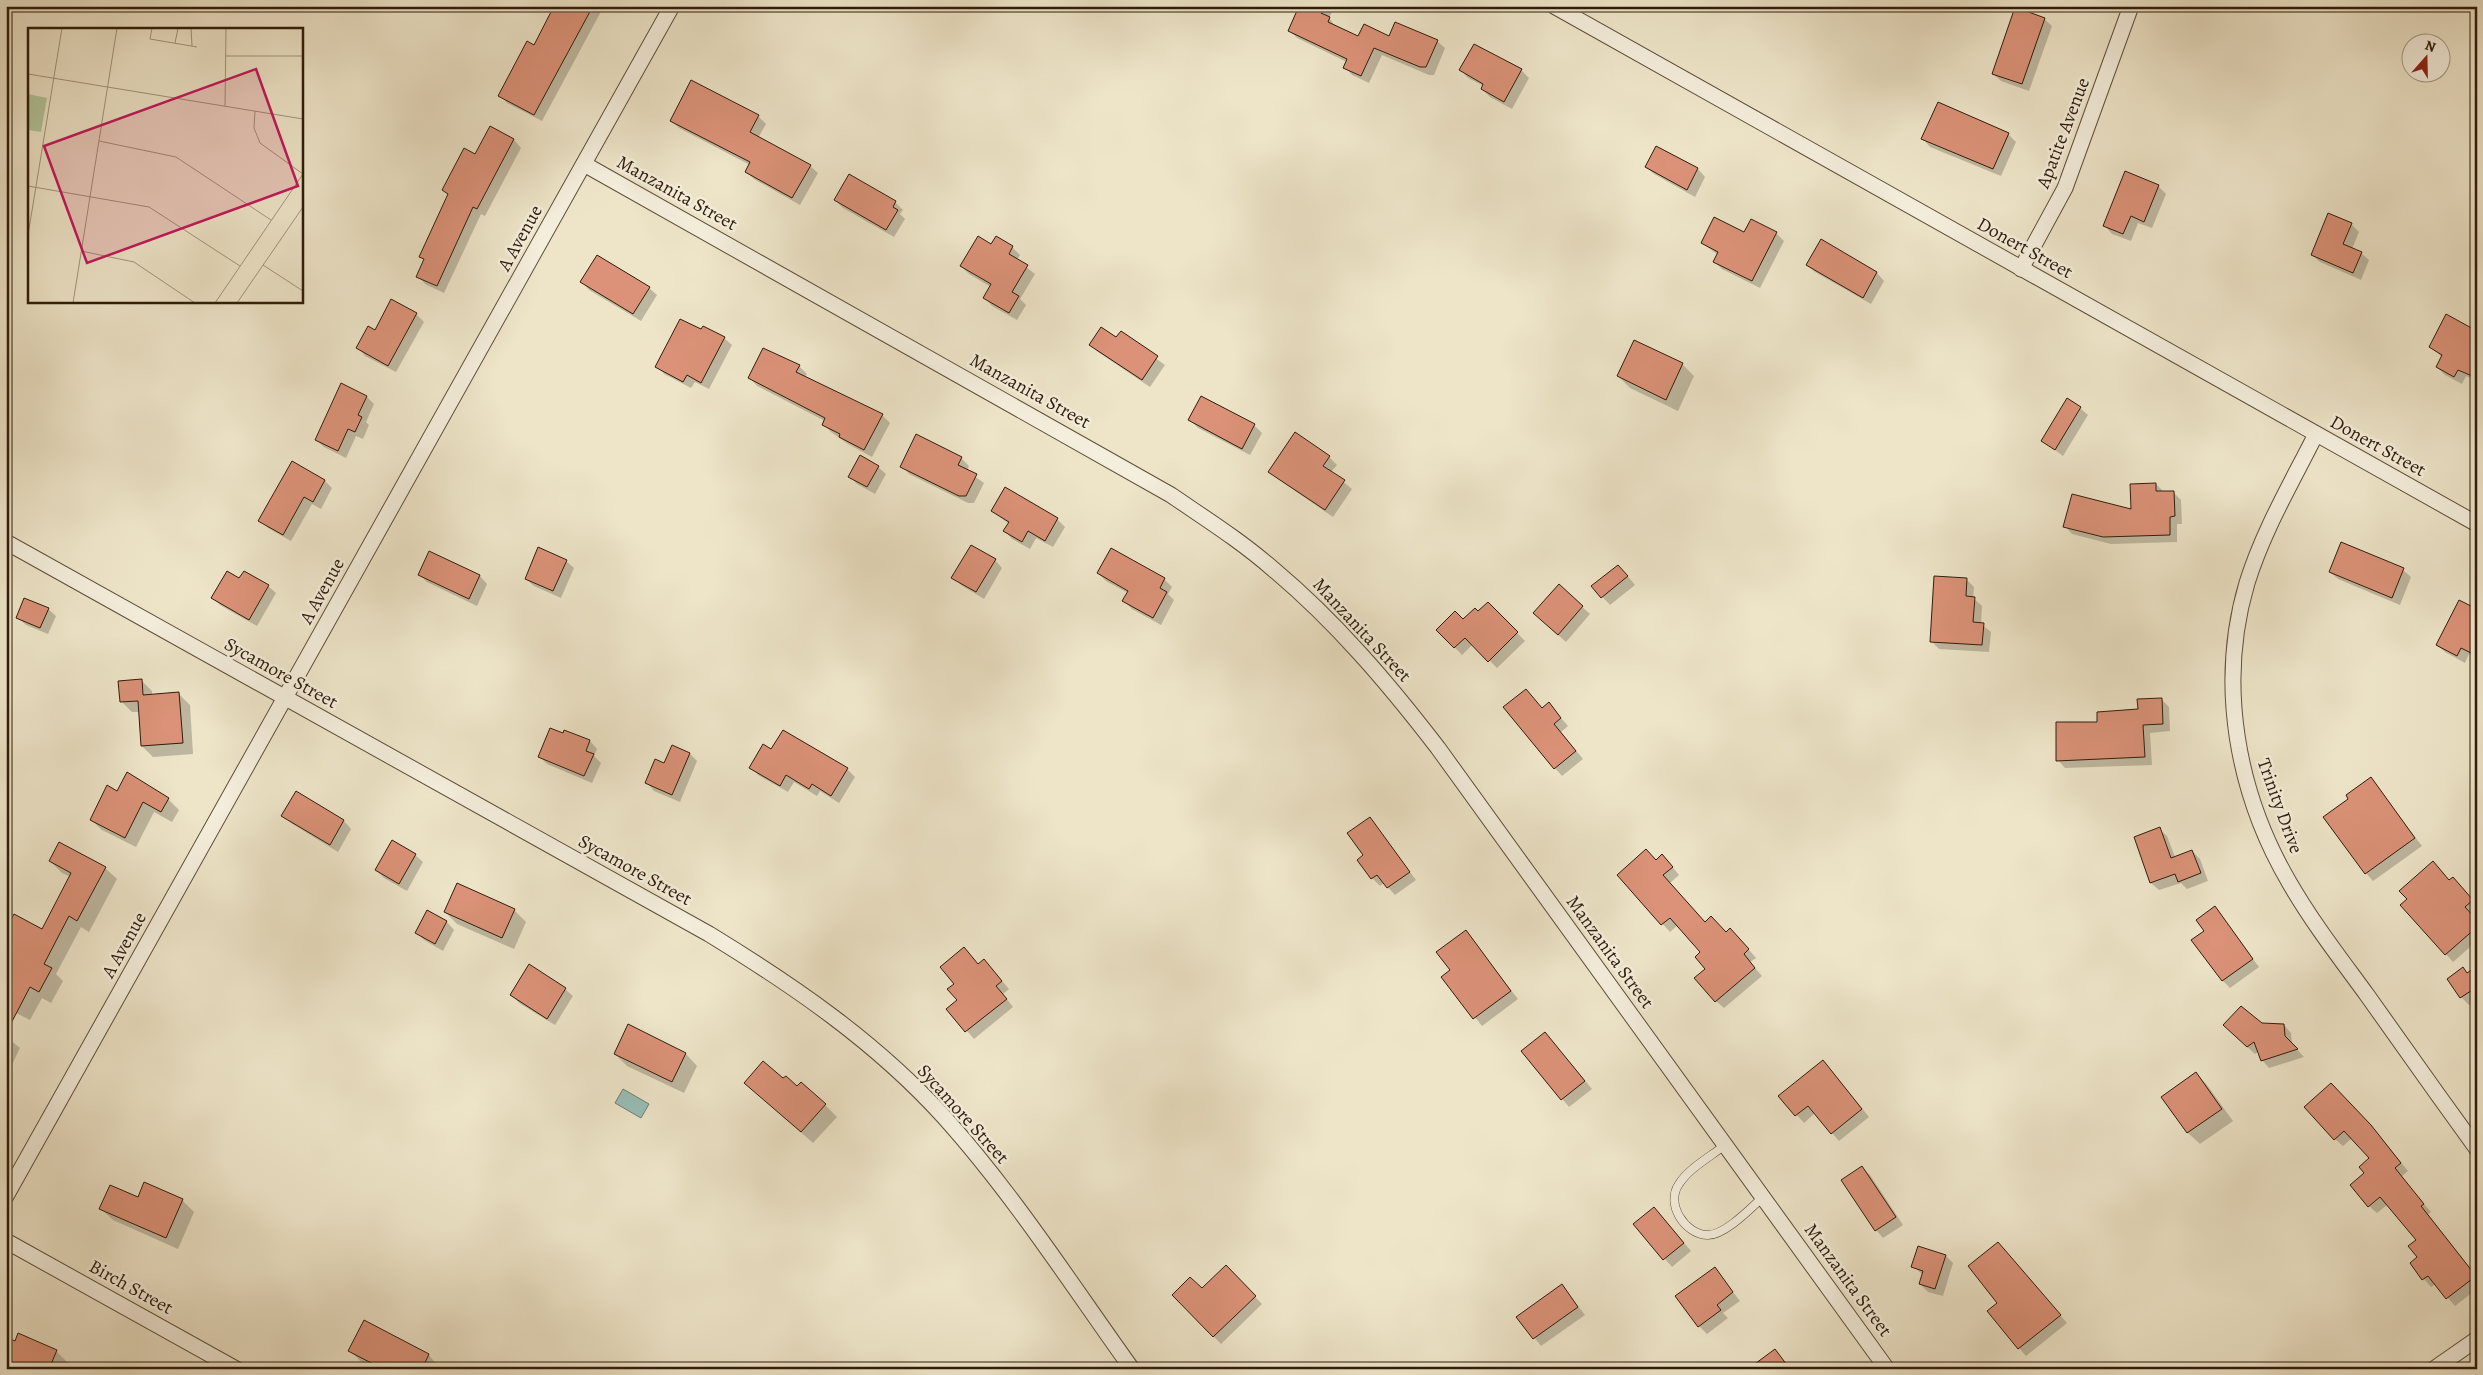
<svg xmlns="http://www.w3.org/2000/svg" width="2483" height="1375" viewBox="0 0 2483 1375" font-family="Alegreya,serif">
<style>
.water{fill:#99bfb8;stroke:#6f7e72}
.shadow{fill:#0003}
.building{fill:#db9278;stroke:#2f1c0a}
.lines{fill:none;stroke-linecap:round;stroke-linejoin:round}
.service-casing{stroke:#5f4e3a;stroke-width:9}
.minor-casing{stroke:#5f4e3a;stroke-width:17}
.service{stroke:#f4eedc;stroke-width:8}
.minor{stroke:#f4eedc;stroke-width:15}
.labels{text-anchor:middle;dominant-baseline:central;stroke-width:5;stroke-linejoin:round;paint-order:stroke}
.street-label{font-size:19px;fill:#2f1c0a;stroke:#f4eedc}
.inset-road{fill:none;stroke:#a2957d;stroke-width:1}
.view{fill:#c2185b;fill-opacity:0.15;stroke:#c2185b;stroke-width:2.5}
.inset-edge{fill:none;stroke:#2f1c0a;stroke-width:2.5}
</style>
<rect width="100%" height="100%" fill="#eee5c9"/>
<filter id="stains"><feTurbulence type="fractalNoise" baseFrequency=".004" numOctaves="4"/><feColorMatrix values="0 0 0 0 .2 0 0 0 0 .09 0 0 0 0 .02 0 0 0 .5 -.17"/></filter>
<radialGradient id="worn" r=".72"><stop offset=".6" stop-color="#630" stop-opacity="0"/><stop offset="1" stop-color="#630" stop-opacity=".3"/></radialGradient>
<!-- water -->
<polygon class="water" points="623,1089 649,1104 641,1118 615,1103"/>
<!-- shadow -->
<g class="shadow">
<polygon points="555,6 604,6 542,121 507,103 500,95 535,46"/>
<polygon points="1301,6 1332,6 1334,8 1329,18 1336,27 1359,37 1437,41 1445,48 1434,75 1429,75 1382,55 1369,83 1352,75 1345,67 1347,62 1297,38 1289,30"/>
<polygon points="2296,6 2313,6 2311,11"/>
<polygon points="2044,19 2052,26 2029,91 2001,81 1993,74"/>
<polygon points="1474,46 1521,70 1529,78 1512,109 1490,97 1482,89 1484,86 1468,78 1461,70"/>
<polygon points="758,116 766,124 758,138 810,166 818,173 800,205 754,179 747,172 750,165 679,128 671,121"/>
<polygon points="491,128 514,140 521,148 485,216 481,214 444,293 425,284 418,276 425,261 420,256 448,195 443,190 476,156"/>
<polygon points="2008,134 2016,142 2001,176 1930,147 1923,139"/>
<polygon points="1657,147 1698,169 1705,177 1695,197 1654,174 1646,167"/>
<polygon points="2158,186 2166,194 2152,228 2138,223 2131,241 2112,234 2105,226"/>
<polygon points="835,200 895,202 903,210 900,214 905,219 894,237 843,208"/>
<polygon points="2351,224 2359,232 2352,249 2361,253 2369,260 2361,280 2320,262 2312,255"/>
<polygon points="1776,233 1784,241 1760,288 1722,269 1715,262 1718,255 1702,243 1745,234"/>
<polygon points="1821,241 1877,273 1884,281 1871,304 1815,272 1807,265"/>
<polygon points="991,245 1012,247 1020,255 1017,260 1035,274 1020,299 1026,305 1017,320 992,306 985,298 991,287 969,274 961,266"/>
<polygon points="582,282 649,288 657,295 641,321 589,290"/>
<polygon points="416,314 424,322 396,372 365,356 358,348 376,332"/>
<polygon points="702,331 724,338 732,345 709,389 695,382 691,388 664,374 657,366"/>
<polygon points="2477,332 2477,381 2466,376 2462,384 2445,375 2437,367 2442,357 2430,347"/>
<polygon points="1121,333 1165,365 1150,387 1098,352 1090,344 1117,339"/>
<polygon points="1682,364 1694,376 1678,411 1630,388 1618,376"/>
<polygon points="799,366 807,374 805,377 882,415 890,423 872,457 848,444 831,432 823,424 825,421 757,386 750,378"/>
<polygon points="367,397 374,404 366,422 369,425 363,439 356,436 346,458 324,447 316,440"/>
<polygon points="2080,408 2088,415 2063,456 2043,441"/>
<polygon points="1190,420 1254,425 1262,433 1250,455 1198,428"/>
<polygon points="1329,457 1337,465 1331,472 1352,489 1333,517 1278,479 1270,472"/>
<polygon points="961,458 969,466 967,471 984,483 974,503 968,503 909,474 902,466"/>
<polygon points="293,463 325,481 332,488 321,509 312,504 291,541 268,528 260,520"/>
<polygon points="878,467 886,474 875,494 857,484 850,477"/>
<polygon points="2156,484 2164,492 2173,492 2181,500 2182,524 2177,524 2177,542 2111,544 2072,534 2065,526 2132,511"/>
<polygon points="992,511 1057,519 1065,527 1053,547 1036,538 1030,549 1012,539 1005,531 1009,524"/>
<polygon points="430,552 480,576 487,584 477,606 427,582 420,575"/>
<polygon points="995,560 1002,568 984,599 961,585 953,577"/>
<polygon points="566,561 574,568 561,598 534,586 526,579"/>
<polygon points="2403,570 2411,577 2400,605 2338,579 2330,572"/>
<polygon points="1098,573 1164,579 1172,587 1168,594 1174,600 1161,625 1132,609 1124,601 1128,593 1106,581"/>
<polygon points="1626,574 1635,585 1610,605 1593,587"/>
<polygon points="1966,579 1974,587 1973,598 1982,606 1981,624 1991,632 1989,652 1939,649 1931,641"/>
<polygon points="240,580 268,586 276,593 257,626 220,605 213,598"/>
<polygon points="1559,586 1590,614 1566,642 1542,621"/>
<polygon points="1488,603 1525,641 1497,668 1473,644 1462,655 1438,630 1463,621 1478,613"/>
<polygon points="48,609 56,616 48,634 26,625 18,618"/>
<polygon points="2477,611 2477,658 2469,654 2465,663 2445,652 2437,645"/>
<polygon points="141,680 152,691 152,695 179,694 190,705 193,754 153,757 142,746 140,712 132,712 121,701"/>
<polygon points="2161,699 2169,707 2170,731 2150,733 2152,765 2065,768 2058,760 2099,723 2139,710"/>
<polygon points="1549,704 1568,726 1561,732 1583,759 1562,776 1555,768"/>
<polygon points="565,731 590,741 597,749 594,756 601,763 592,783 547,764 539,756"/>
<polygon points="772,751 847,769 855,777 839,803 820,791 817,796 794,782 788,792 758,775 751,767"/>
<polygon points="690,754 697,761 680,802 654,791 647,783 665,764"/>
<polygon points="2370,779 2422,846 2373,881 2366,873 2350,799"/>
<polygon points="118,792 168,799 179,810 172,822 154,812 136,847 102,830 91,820"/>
<polygon points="297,793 344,821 351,829 338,852 291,823 283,816"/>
<polygon points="1370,819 1416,880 1395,895 1384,883 1380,886 1372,878 1365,856"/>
<polygon points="2159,829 2167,836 2175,857 2192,851 2200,859 2208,881 2187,889 2181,883 2159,890 2151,883 2135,837"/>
<polygon points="415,855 423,862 407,891 384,878 376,870"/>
<polygon points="50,861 105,868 117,879 89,932 81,927 56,974 63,981 51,1003 42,998 30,1020 6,1008 71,877 62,873"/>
<polygon points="1656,861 1670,864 1679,875 1670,883 1705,923 1738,937 1756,958 1750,962 1762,976 1724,1008 1716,1001 1702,952 1678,925 1670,932 1618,875"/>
<polygon points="2450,881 2460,886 2477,904 2477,911 2472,915 2477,921 2477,941 2453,962 2446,954"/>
<polygon points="2214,908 2259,967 2230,988 2222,980 2205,931"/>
<polygon points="514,910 526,922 514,949 457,924 445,912"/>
<polygon points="428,912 447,922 454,930 443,951 424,940 417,933"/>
<polygon points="1466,932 1518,999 1482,1026 1443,977 1451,971"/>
<polygon points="978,965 991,968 1009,989 1003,994 1013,1007 974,1039 948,1009 958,1001"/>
<polygon points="2477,968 2477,999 2469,1005 2461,997 2468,974"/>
<polygon points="565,989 573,996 555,1025 519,1003 512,995"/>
<polygon points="2261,1024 2284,1025 2291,1033 2292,1044 2304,1057 2269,1068 2262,1060 2259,1051 2255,1054 2232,1033"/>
<polygon points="629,1026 686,1054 697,1066 684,1093 627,1066 615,1054"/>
<polygon points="1545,1033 1592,1089 1569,1107 1523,1051"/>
<polygon points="6,1037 20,1048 6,1077"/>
<polygon points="1830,1069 1869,1117 1839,1141 1815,1113 1804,1123 1780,1096"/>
<polygon points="2196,1073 2207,1085 2233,1121 2200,1144 2188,1133 2162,1097"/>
<polygon points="783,1080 825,1105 837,1117 813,1143 758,1095"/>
<polygon points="2331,1085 2378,1134 2408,1171 2401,1177 2431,1212 2428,1214 2477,1277 2477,1289 2455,1306 2436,1284 2431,1287 2411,1264 2419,1257 2418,1240 2387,1205 2377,1213 2369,1206 2366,1173 2371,1159 2352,1138 2343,1146 2335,1139"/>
<polygon points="1862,1167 1870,1175 1903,1225 1883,1238 1876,1230"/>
<polygon points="138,1199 182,1200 194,1212 178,1249 113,1220 101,1209"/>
<polygon points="1661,1216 1691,1251 1672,1267 1635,1224"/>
<polygon points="2005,1251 2067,1323 2026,1356 2019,1348 1999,1303"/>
<polygon points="1946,1256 1953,1263 1943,1296 1928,1292 1920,1284 1923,1275 1913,1266"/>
<polygon points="1226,1267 1262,1304 1221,1344 1173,1295 1202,1290"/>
<polygon points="1715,1269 1740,1301 1723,1313 1728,1318 1707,1334 1699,1326"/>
<polygon points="1562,1286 1585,1315 1541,1346 1518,1317"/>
<polygon points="364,1322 429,1355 440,1369 374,1369 361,1362 350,1350"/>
<polygon points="15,1343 56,1351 68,1363 65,1369 6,1369"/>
</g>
<!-- building -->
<g class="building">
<polygon points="554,6 593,6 534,115 498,96 527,41 534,45"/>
<polygon points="1299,6 1324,6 1321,13 1330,17 1328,22 1358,36 1364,24 1389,36 1395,22 1438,40 1426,67 1420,67 1374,48 1361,76 1343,68 1347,59 1288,31"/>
<polygon points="2015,7 2045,18 2022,84 1992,74"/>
<polygon points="1474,44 1522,69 1504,102 1481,89 1483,84 1459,70"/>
<polygon points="691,80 759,115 750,132 811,165 792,198 745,172 750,162 670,121"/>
<polygon points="1938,102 2009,133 1993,169 1921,139"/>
<polygon points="490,126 514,139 477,209 473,207 437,286 416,277 424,259 419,257 448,194 442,190 464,148 475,154"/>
<polygon points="1656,146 1698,168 1687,190 1645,167"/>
<polygon points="2125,171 2159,185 2144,222 2131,216 2123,234 2103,226"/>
<polygon points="849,174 896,201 893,207 898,210 886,230 834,200"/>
<polygon points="2328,213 2352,223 2343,244 2362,252 2353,273 2311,255"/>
<polygon points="1714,217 1744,232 1751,219 1777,232 1752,281 1713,262 1718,252 1701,243"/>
<polygon points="978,236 991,244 996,236 1013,246 1009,254 1028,265 1012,292 1019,296 1009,313 983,298 991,284 960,266"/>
<polygon points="1821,239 1877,272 1863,298 1806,265"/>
<polygon points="597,255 650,287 633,314 580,282"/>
<polygon points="391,299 417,313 388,366 356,348 368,326 375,330"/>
<polygon points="2446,314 2477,331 2477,378 2458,370 2454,377 2436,367 2442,355 2429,347"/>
<polygon points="680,319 701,329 703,326 725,337 701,383 687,375 683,382 655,367"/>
<polygon points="1101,327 1116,337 1121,331 1158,356 1142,380 1089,345"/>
<polygon points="1634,340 1683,363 1666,400 1617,376"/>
<polygon points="763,348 800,365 796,372 883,414 864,450 839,437 840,434 822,425 825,418 748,378"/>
<polygon points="341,383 367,396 358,415 362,417 355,432 348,429 338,451 315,440"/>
<polygon points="1201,396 1255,424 1242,449 1188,420"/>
<polygon points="2067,398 2081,407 2055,450 2041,441"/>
<polygon points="1295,432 1330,456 1323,466 1345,480 1325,510 1268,472"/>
<polygon points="916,434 962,457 958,465 977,474 966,496 959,496 900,467"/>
<polygon points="860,455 879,466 867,487 848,477"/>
<polygon points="292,461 325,480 313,502 304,497 283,535 258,521"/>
<polygon points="2156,483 2156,491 2174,491 2175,516 2170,517 2170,535 2103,537 2063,527 2072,494 2131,509 2130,484"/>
<polygon points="1005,487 1058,518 1045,541 1028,531 1022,542 1003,531 1009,522 991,511"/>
<polygon points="2341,542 2404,568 2392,598 2329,572"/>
<polygon points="971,545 996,559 976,592 951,578"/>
<polygon points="538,547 567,560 553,591 525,579"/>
<polygon points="1111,548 1165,578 1160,588 1167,592 1153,618 1122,601 1128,591 1097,573"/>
<polygon points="429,551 480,575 469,599 418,575"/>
<polygon points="1618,565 1628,576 1601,598 1591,586"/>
<polygon points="227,571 239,578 244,571 269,585 249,620 211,598"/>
<polygon points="1934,576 1967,578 1966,596 1975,597 1973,622 1984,623 1982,645 1930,642"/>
<polygon points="1559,584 1583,606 1558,635 1533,613"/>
<polygon points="24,598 49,608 40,628 16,618"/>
<polygon points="2459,600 2477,609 2477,656 2461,648 2457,656 2436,645"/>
<polygon points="1488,602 1518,632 1488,662 1465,638 1454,648 1436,630 1455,611 1463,619 1475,608 1478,611"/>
<polygon points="142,679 143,695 179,692 183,743 141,746 138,701 120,702 118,681"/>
<polygon points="1526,689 1542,708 1549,702 1561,718 1554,724 1576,751 1554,769 1503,707"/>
<polygon points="2162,698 2163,724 2143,725 2145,757 2056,761 2056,722 2097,722 2097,712 2138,709 2137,699"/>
<polygon points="550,728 563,733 564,730 590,740 586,751 594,754 584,776 538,757"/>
<polygon points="783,730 848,768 831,796 812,784 809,789 786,775 780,786 749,768 763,744 771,749"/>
<polygon points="672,745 690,753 672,795 645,783 655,759 664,763"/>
<polygon points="127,772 169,798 161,812 143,802 125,838 90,820 107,785 117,791"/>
<polygon points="2371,777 2415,838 2365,874 2323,817 2348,799 2346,795"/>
<polygon points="296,791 344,820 330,845 281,816"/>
<polygon points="1370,817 1410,872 1387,888 1377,875 1371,879 1357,860 1363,855 1347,833"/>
<polygon points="2160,827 2171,858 2192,850 2201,873 2178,882 2175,874 2150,883 2134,837"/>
<polygon points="392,840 416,854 399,884 375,870"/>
<polygon points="59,842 106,867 77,921 69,916 44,964 52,968 39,992 30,987 6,1033 6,929 14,914 42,929 71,873 49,861"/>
<polygon points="1646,849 1656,860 1662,854 1673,867 1663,875 1705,922 1711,916 1726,932 1730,928 1749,949 1744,954 1755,968 1715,1002 1694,978 1705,969 1695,957 1700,952 1670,918 1661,925 1617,875"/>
<polygon points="2433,861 2449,880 2453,877 2473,900 2465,907 2477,920 2477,927 2445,955 2400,905 2407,899 2399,891"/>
<polygon points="457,883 515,909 502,938 444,912"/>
<polygon points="2215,906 2253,959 2222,981 2191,940 2204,931 2196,920"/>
<polygon points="427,910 447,921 435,944 415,933"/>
<polygon points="1466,930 1511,991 1473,1019 1441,977 1450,970 1436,952"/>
<polygon points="964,947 978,964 984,959 1002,981 996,986 1007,999 965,1032 946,1009 957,1000 947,989 954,984 940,967"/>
<polygon points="529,964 566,988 547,1019 510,995"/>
<polygon points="2477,966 2477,987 2460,998 2447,979 2463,967 2467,973"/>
<polygon points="2241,1006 2262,1023 2284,1024 2285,1036 2298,1049 2261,1061 2254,1042 2247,1047 2223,1025"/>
<polygon points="628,1024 686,1053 672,1082 614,1054"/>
<polygon points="1545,1032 1585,1081 1561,1100 1521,1051"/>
<polygon points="1823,1060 1862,1109 1831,1134 1808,1106 1795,1116 1778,1096"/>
<polygon points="763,1061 783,1078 786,1076 797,1086 801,1082 826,1104 801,1132 744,1083"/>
<polygon points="2196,1072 2222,1109 2187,1133 2161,1097"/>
<polygon points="2331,1083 2371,1125 2401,1163 2395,1168 2424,1204 2421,1206 2476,1276 2446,1299 2428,1276 2422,1280 2410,1263 2417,1257 2408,1246 2416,1240 2380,1197 2368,1207 2350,1185 2364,1173 2359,1167 2369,1158 2344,1131 2334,1140 2304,1107"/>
<polygon points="1862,1166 1896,1217 1875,1231 1841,1180"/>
<polygon points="144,1182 183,1199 166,1238 99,1209 110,1185 138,1197"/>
<polygon points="1654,1207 1684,1243 1663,1260 1633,1224"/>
<polygon points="1998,1242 2061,1315 2018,1349 1987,1311 1997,1303 1968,1266"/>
<polygon points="1918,1246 1946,1255 1935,1289 1919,1284 1923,1271 1911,1267"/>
<polygon points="1226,1265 1256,1296 1213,1337 1172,1295 1190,1277 1202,1288"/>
<polygon points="1715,1267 1733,1292 1717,1305 1721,1310 1698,1327 1675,1296"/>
<polygon points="1562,1284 1578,1307 1533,1339 1516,1317"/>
<polygon points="364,1320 429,1354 422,1369 383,1369 348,1351"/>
<polygon points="18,1333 57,1350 49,1369 6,1369 6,1337 15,1341"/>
<polygon points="1775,1349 1790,1369 1748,1369"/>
</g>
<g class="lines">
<defs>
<path id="service" d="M1725,1145C1710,1157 1689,1168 1679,1184C1665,1204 1685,1234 1707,1235C1724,1236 1751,1208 1763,1197"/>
<g id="minor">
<polyline points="1554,6 2477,524"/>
<path d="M584,164L1171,495C1206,519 1241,541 1273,569C1336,622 1388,683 1438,748L1887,1369"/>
<polyline points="2021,269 2065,188 2131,6"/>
<path d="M2316,434C2292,482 2263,531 2247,583C2217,684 2237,793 2289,882C2312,922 2340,958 2367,995C2403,1046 2440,1098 2477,1149"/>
<path d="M6,542L709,934C794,986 876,1042 944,1117C1014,1195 1071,1284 1132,1369"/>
<polyline points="6,1196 672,6"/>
<polyline points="6,1241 236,1369"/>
<polyline points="2434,1369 2477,1339"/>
</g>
</defs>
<!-- service casing -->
<use href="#service" class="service-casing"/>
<!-- minor casing -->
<use href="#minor" class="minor-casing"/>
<!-- service -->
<use href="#service" class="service"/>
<!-- minor -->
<use href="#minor" class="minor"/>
</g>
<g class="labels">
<!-- street labels -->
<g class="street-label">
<text transform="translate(2063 133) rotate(-69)">Apatite Avenue</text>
<text transform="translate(677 193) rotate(29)">Manzanita Street</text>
<text transform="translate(520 238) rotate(-61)">A Avenue</text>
<text transform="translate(2025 248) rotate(29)">Donert Street</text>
<text transform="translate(1030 391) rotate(29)">Manzanita Street</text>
<text transform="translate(2378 446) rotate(29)">Donert Street</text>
<text transform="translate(322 591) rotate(-61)">A Avenue</text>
<text transform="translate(1362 630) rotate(47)">Manzanita Street</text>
<text transform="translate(281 673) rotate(29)">Sycamore Street</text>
<text transform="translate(2280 806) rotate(70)">Trinity Drive</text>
<text transform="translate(635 870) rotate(29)">Sycamore Street</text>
<text transform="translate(124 945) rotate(-61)">A Avenue</text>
<text transform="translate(1610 952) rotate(54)">Manzanita Street</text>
<text transform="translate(963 1114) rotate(48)">Sycamore Street</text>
<text transform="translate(1848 1280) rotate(54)">Manzanita Street</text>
<text transform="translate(131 1287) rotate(29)">Birch Street</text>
</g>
</g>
<!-- overview -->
<g transform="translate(28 28)">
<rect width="275" height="275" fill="#eee5c9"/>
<path d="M0,66L19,70L13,104L0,102Z" fill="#b2c69b"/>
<path class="inset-road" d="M124,0L122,11L169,19M163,0L164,18M147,15L150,0M198,28H275M0,46L275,91M197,78L198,0M227,83L226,100L232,115L275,146M71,113L148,129L243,192M0,158L121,179L212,238M0,207L34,0M53,223L106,234L167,275M235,237L275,263M45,275L89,0M187,275L275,146M209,275L275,179"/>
<path class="view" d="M228,41L270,158L59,235L16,118Z"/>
<rect width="275" height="275" class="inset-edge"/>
</g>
<!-- margin -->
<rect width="2483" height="1375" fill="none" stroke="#eee5c9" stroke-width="25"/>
<rect x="8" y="8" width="2468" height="1360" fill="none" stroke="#2f1c0a" stroke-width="2.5"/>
<rect x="12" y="12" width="2458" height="1350" fill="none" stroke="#2f1c0a"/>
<!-- north arrow -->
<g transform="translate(2426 58) rotate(20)"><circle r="24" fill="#f4eedc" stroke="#a59a88"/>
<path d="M0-4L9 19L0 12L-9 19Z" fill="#8f2418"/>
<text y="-8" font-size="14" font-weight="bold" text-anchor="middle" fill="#2f1c0a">N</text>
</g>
<rect width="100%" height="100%" filter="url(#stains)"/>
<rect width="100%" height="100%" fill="url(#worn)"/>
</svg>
